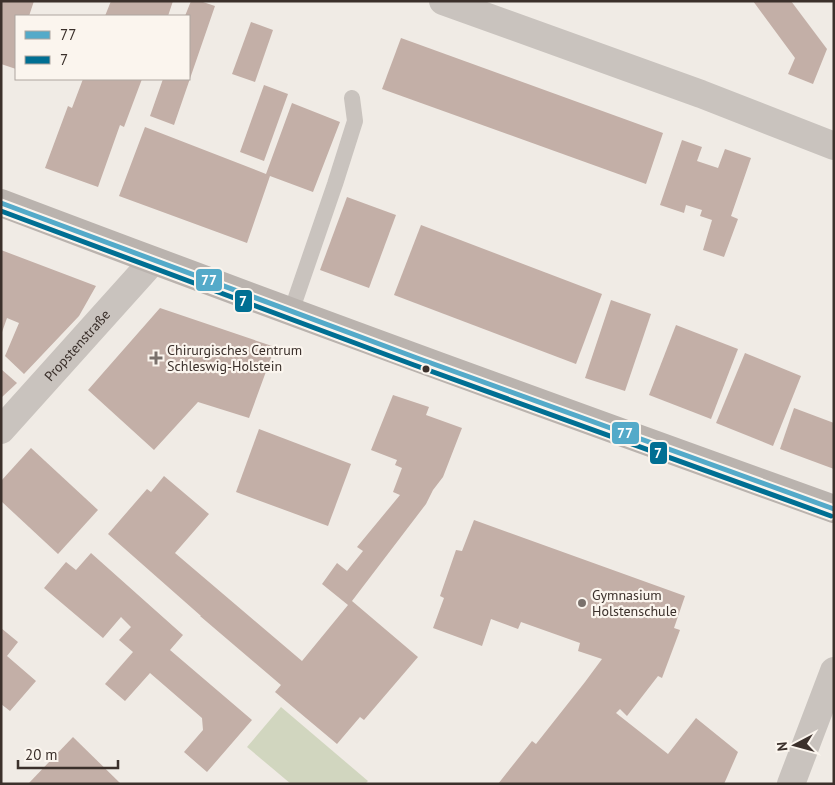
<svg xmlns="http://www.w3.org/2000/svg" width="835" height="785" viewBox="0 0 835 785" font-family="'PT Sans',sans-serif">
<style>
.pitch{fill:#d1d6bf}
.building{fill:#c3afa7}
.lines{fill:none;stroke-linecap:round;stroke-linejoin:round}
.lane{stroke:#c9c3be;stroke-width:16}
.street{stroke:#c9c3be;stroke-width:28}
.secondary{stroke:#bab3ae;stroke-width:28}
.bus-1-casing{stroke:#fbf5ee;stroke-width:9}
.bus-2-casing{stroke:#fbf5ee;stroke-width:9}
.bus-1{stroke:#54aac9;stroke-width:5}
.bus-2{stroke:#006f93;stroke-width:5}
.poi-dot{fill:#7a716c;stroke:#fbf5ee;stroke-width:2}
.bus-dot{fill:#3b302b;stroke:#fbf5ee;stroke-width:2}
.labels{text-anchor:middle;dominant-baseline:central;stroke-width:4.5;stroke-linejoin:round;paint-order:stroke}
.street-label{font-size:14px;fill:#3b302b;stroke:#fbf5ee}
.poi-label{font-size:14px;fill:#3b302b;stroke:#fbf5ee;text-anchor:start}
.line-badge{stroke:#fbf5ee;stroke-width:2}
.badge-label{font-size:14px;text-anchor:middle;font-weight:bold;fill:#fff}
</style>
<rect width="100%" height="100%" fill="#f0ebe5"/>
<!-- pitch -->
<polygon class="pitch" points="281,707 368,781 365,784 291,784 247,747"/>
<!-- building -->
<g class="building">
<polygon points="1,1 34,1 29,16 16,16 16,69 1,64"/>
<polygon points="111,1 173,1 168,16 105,16"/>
<polygon points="191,1 200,1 215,6 174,125 150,116 163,79 189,79 189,16 185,16"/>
<polygon points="753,1 791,1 827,49 813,84 788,74 795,58"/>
<polygon points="251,22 273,30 255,82 232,74"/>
<polygon points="401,38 663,133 646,184 382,89"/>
<polygon points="83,79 142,79 124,127 120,125 98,187 45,168 68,106 72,108"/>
<polygon points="264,85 288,94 264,161 240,152"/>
<polygon points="292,103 340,122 313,192 270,176 247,243 119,196 145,127 266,174"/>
<polygon points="682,140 702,147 697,161 718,168 725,149 751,158 731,216 738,219 724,257 703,250 712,220 700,216 702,210 686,205 684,213 660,205"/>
<polygon points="347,197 396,215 369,288 320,270"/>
<polygon points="421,225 602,294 576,364 394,295"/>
<polygon points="1,250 96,286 79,316 24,374 5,356 19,323 7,318 1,335"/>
<polygon points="611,300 651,314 625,391 585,378"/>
<polygon points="160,308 275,347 249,418 198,402 154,450 88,390"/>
<polygon points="676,325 738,349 711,419 649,395"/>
<polygon points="745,353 801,376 773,446 716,423"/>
<polygon points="1,369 17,383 1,398"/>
<polygon points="393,395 429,407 426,415 462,428 443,477 433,490 426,504 352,601 418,657 364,720 360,717 337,744 275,692 281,685 200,616 201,616 108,534 147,489 151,492 164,476 209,514 175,553 302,661 348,605 322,584 337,563 347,571 363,551 357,547 400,495 393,492 402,468 395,465 397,460 371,450"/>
<polygon points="794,408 834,423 834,469 780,449"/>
<polygon points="259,429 351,464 328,526 236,492"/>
<polygon points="31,448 98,510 58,554 1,501 1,481"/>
<polygon points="474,520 685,596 674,628 680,630 662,678 658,676 627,716 620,709 616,713 668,754 696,718 738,752 724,784 498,784 532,741 536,744 585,682 602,659 578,651 580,643 521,622 518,629 491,619 482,646 433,628 444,598 440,596 456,550 462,551"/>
<polygon points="91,553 183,635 170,650 252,720 207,772 184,752 203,730 202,718 150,673 125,701 105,684 133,652 119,640 131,627 121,617 103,638 44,588 66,562 76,570"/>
<polygon points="1,628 18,642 7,656 36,681 10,711 1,704"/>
<polygon points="73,737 121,784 28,784"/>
</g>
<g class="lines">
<!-- lane -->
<polyline class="lane" points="291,312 335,184 355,121 352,98"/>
<!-- street -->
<g class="street">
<polyline points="443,1 701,94 834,146"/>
<path id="s1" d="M1,430L153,261"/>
<polyline points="791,784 834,671"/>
</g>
<!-- secondary -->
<path class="secondary" d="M1,203C278,308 555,409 834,509"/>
<defs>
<polyline id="bus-1" points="1,203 417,358 834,509"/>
<polyline id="bus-2" points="1,211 414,365 831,516"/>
</defs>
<!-- bus-1 casing -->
<use href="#bus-1" class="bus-1-casing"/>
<!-- bus-2 casing -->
<use href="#bus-2" class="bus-2-casing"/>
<!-- bus-1 -->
<use href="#bus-1" class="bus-1"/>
<!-- bus-2 -->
<use href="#bus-2" class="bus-2"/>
</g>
<!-- markers -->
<g class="poi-dot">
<path d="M153.5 350.5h5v5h5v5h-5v5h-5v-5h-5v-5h5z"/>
<circle cx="582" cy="603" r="5"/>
</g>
<circle class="bus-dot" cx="426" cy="369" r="4.5"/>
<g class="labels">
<!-- street labels -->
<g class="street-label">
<text stroke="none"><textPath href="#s1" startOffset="114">Propstenstraße</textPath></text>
</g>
<!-- poi labels -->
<g class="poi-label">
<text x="167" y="350">Chirurgisches Centrum<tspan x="167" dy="16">Schleswig-Holstein</tspan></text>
<text x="592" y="595">Gymnasium<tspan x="592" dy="16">Holstenschule</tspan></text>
</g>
</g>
<g class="line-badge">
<rect x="195" y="268" width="28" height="24" rx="5" fill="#54aac9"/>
<rect x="234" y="289" width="19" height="24" rx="5" fill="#006f93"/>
<rect x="611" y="421" width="29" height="24" rx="5" fill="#54aac9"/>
<rect x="649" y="441" width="19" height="24" rx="5" fill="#006f93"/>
</g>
<g class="badge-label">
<text x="209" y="285">77</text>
<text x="243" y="306">7</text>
<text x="625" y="438">77</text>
<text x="658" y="458">7</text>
</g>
<!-- border -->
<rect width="835" height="785" fill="none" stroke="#3b302b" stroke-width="5"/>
<!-- legend -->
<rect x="15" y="15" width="175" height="65" fill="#fbf5ee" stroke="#aea6a0"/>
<rect x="25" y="31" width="25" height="8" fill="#54aac9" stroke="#aea6a0"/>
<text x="60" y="40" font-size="15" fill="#3b302b">77</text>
<rect x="25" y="56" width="25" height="8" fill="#006f93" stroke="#aea6a0"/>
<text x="60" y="65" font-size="15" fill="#3b302b">7</text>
<!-- north arrow -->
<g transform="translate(795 745) rotate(264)" stroke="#fbf5ee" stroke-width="4" paint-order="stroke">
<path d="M0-4L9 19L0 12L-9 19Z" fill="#3b302b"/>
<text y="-8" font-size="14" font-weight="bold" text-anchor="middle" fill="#3b302b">N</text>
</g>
<!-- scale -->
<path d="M18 760v8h100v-8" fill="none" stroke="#3b302b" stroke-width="2.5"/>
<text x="25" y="760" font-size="15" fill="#3b302b" stroke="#fbf5ee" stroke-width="4" paint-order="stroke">20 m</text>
</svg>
